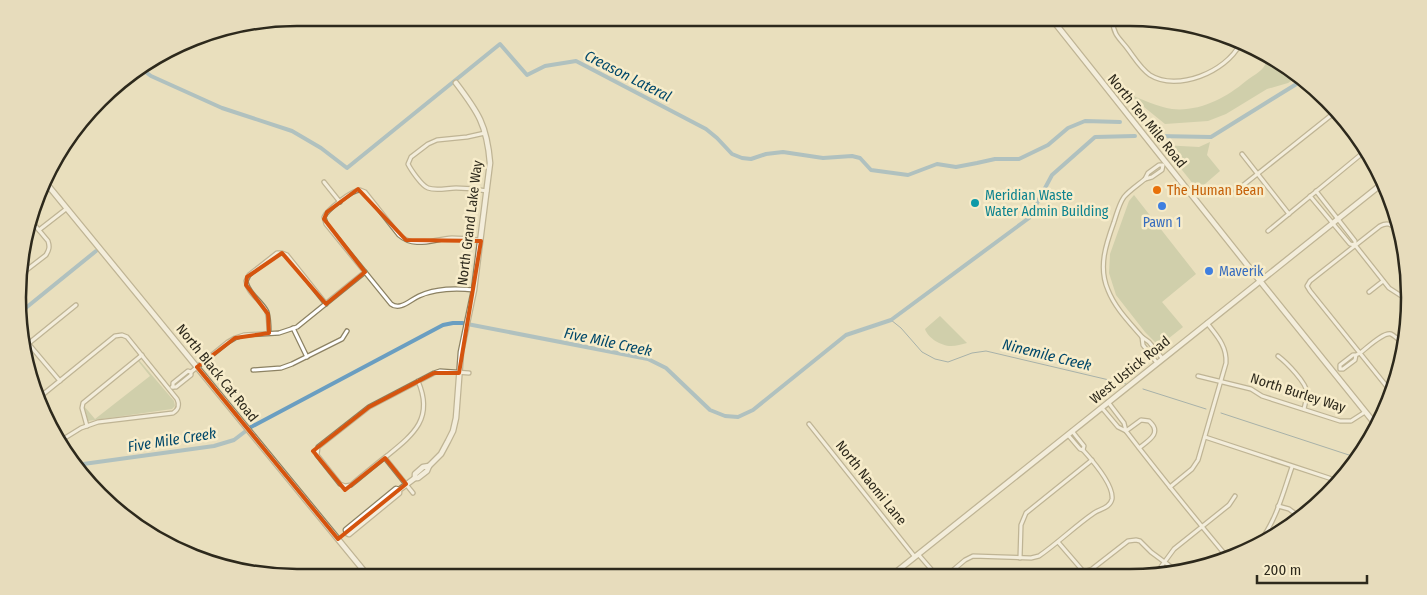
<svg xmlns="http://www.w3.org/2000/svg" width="1427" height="595" viewBox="0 0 1427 595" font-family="'Fira Sans Condensed',sans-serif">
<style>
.green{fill:#b1bd95}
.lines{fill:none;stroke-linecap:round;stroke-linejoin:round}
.stream{stroke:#587b90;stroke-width:1}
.canal{stroke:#6a9ec1;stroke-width:4}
.street-casing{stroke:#8c8263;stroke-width:5.5}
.secondary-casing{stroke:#8c8263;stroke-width:7}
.primary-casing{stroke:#8c8263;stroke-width:7}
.street{stroke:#fff;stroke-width:3}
.secondary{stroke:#fff;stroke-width:4.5}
.primary{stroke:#fff;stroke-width:4.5}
.marked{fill:none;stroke:#d5540e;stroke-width:4;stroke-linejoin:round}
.food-dot{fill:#e8710a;stroke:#f7ecca;stroke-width:2}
.culture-dot{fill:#0f9aa8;stroke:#f7ecca;stroke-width:2}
.shop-dot{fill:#3f7fe0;stroke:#f7ecca;stroke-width:2}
.labels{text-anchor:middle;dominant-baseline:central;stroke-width:5;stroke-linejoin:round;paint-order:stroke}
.street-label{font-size:14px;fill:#2d291c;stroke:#f7ecca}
.food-label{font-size:14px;fill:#c56008;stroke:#f7ecca;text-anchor:start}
.culture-label{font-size:14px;fill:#0d838f;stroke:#f7ecca;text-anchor:start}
.shop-label{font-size:14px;fill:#366cbe;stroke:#f7ecca}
.water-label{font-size:15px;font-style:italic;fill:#01486a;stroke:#f7ecca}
.rim{fill:none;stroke:#2d291c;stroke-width:2.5}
</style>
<rect width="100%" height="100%" fill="#e9dfbd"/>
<!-- green -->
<g class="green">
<path d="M1267,60L1297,77L1288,83L1267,89L1226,114L1208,121L1165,124L1128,94C1142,99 1158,107 1172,109C1199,112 1226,98 1246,81C1255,74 1264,71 1267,60Z"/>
<polygon points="1210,142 1207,155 1220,171 1198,190 1162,145 1199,147"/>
<polygon points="1134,195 1196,274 1162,302 1183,327 1159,346 1145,332 1116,295 1109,273 1110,254 1129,201"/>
<path d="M940,316L967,343C962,344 956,346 951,346C941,346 928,338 925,329Z"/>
<polygon points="139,360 174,401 175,406 172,409 88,421 84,406 95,419 150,376 138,361"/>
</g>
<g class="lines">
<!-- stream -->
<g class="stream">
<polyline points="891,320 901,328 922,352 935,359 948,362 972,353 986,351 1126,384"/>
<polyline points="1143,389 1206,409"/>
<polyline points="1221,413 1358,458"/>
</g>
<!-- canal -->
<g class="canal">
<polyline points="143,70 151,76 222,108 292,131 321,148 347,168 500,44 527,75 545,66 576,61 706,129 717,138 732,154 742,158 751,159 766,154 783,152 823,158 852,156 860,158 871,170 908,175 937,164 956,167 977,163 995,159 1019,159 1048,145 1068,128 1085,121 1120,122"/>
<polyline points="1157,136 1211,137 1303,80"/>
<polyline points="22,311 96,251"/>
<polyline points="76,465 214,446 234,440 251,427 443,325 453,323 462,323 648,359 666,368 710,410 725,416 738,417 753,410 846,335 891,320 1029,218 1052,175 1095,137 1135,136"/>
<polyline points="377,577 377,572"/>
</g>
<defs>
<g id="street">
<path d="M1116,18L1113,22C1113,34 1120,39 1127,48C1134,57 1140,68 1150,75C1177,92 1226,72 1240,44"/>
<polyline points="1056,24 1063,18"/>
<path d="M485,133L467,137L437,140L428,144L411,157L408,164C411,170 422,186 428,188C436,191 447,188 456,188C466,188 477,189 487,191"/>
<polyline points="1242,154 1289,214"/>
<polygon points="1159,165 1163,165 1162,170 1152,177 1145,179 1148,173"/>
<polyline points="324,182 340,202"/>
<polyline points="1236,191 1334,113"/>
<polyline points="1310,196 1350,244 1355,245 1355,241 1316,191"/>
<polyline points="39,230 66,209"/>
<polyline points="1268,231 1364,152"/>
<polyline points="1355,245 1389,288 1406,299"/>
<path d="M20,275L46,255C49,250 50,247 48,241L33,223"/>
<path d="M474,290C455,288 437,288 419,296C410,300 400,311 391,304L326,224L324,217C327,210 352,190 360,190L365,192L399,235C415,249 433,239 452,238C462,238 471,239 480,240"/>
<polyline points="1369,292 1383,281"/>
<polyline points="293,328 307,357"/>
<path d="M269,333C269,326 269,319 267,312C262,301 247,293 246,281L249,275L277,253H282L287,255L326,304"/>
<polyline points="22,336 60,381"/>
<path d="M1142,337C1130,323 1115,308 1108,290C1098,267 1106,244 1114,222C1117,213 1119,204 1124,197C1130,190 1138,185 1145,179"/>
<polyline points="23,348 76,305"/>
<path d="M1356,355L1355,360L1343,369H1340V365L1353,355H1356L1360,353C1367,348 1383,332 1391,334C1395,336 1398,339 1401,342"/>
<path d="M1278,356C1286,362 1307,383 1307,393C1307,398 1305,404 1304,409"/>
<polyline points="1157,363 1143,345 1142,337 1149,342 1162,358"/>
<polyline points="253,370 281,368 292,364 342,339 347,331"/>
<polyline points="1198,376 1251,389 1262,396 1340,421 1351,421 1365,412"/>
<path d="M418,381C434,418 414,434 388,455C375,465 363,475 351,485L345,486L340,484L317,455L318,447L369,407L434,373L440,371L469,373"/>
<polyline points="172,387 176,387 191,375 191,372"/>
<polyline points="173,387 173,383 188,371 191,372 228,342 235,338 244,335 279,333 297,327 365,272"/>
<path d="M1392,393L1310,291L1307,286L1310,281L1380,226C1387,222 1391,224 1396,229"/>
<path d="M41,396L115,336L122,335L127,337L177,399C180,405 178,410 173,413L98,422L81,428L60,441"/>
<polyline points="1102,408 1118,427 1126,431 1124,423 1108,402"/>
<polyline points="809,424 915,557"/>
<polyline points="87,426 82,408 83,403 142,355"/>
<polyline points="1068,435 1080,449 1083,450 1084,446 1072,431"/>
<polyline points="1205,437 1329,478 1337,482"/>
<path d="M1139,448C1148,441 1163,433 1149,421L1141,420L1126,431C1159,474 1193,516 1228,558"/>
<polyline points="385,458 413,493"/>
<path d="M1170,487L1192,469L1198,460L1226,363C1227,346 1217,336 1207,323"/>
<polyline points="1278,506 1289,509 1300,517"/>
<polyline points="1058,542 1083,571 1086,571 1092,569 1128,541 1136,540 1140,541 1151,552 1178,572"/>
<path d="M1259,543C1276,521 1283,493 1292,467"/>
<polyline points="918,554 937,576"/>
<polyline points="1020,558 1021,525 1026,513 1092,460"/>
<polyline points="1155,575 1174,549 1229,505 1235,496"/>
<path d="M946,576L965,560L973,556L1031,558L1039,556C1058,543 1075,526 1094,513C1100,509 1110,508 1112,499C1114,485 1092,460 1083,450"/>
</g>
<g id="secondary">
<polyline points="46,183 369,577"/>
<path d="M429,466L441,454L448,441L453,431L456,418L461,352L474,290L490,163C487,125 478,112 456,83"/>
<polygon points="429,466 427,471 418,478 415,478 415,474 423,467"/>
<polyline points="399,490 399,493 349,534 347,533 346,530 396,489 399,490 415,478"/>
<polyline points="891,576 1383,183"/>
</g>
<polyline id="primary" points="1051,18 1260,281 1376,425"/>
</defs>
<!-- street casing -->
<use href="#street" class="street-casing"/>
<!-- secondary casing -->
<use href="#secondary" class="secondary-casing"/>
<!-- primary casing -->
<use href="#primary" class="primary-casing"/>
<!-- street -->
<use href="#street" class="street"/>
<!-- secondary -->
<use href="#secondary" class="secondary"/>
<!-- primary -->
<use href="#primary" class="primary"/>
</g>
<!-- marked area -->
<path d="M0 0H1427V595H0ZM358,189L406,240L481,241L459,373H434L369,407L313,451L345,490L385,458L406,484L338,539L197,367L235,338L269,333L268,314L246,285L247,277L282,253L326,304L365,272L324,219L327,212Z" fill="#e9dfbd" fill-opacity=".55" fill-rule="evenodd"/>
<path class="marked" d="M358,189L406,240L481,241L459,373H434L369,407L313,451L345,490L385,458L406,484L338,539L197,367L235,338L269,333L268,314L246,285L247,277L282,253L326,304L365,272L324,219L327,212Z"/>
<!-- markers -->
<circle class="food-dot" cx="1157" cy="190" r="5"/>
<circle class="culture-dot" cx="975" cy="203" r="5"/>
<g class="shop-dot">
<circle cx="1162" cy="206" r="5"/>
<circle cx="1209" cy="271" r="5"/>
</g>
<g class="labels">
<!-- street labels -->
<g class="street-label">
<text transform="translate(1147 121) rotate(51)">North Ten Mile Road</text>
<text transform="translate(470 223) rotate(-83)">North Grand Lake Way</text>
<text transform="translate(1130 370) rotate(-39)">West Ustick Road</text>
<text transform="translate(217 373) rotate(51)">North Black Cat Road</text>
<text transform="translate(1298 393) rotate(18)">North Burley Way</text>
<text transform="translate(871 483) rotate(51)">North Naomi Lane</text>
</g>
<!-- food labels -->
<g class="food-label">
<text x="1167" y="190">The Human Bean</text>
</g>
<!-- culture labels -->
<g class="culture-label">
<text x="985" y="195">Meridian Waste<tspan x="985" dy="16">Water Admin Building</tspan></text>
</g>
<!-- shop labels -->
<g class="shop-label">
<text x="1162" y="222">Pawn 1</text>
<text x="1219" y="271" text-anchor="start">Maverik</text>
</g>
<!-- water labels -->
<g class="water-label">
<text transform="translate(628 76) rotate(27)">Creason Lateral</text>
<text transform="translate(608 342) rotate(12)">Five Mile Creek</text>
<text transform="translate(1047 355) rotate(14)">Ninemile Creek</text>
<text transform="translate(172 440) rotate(-9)">Five Mile Creek</text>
</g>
</g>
<!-- crop -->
<path d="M0 0H1427V595H0ZM297 26H1130A271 271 0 0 1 1401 297V298A271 271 0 0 1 1130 569H297A271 271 0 0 1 26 298V297A271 271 0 0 1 297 26Z" fill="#e7dcbc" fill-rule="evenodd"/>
<path class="rim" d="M297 26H1130A271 271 0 0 1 1401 297V298A271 271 0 0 1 1130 569H297A271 271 0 0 1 26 298V297A271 271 0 0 1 297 26Z"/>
<!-- scale -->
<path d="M1257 575v8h110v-8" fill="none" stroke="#2d291c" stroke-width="2.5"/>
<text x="1264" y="575" font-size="15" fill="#2d291c" stroke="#f7ecca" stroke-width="4" paint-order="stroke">200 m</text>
</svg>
